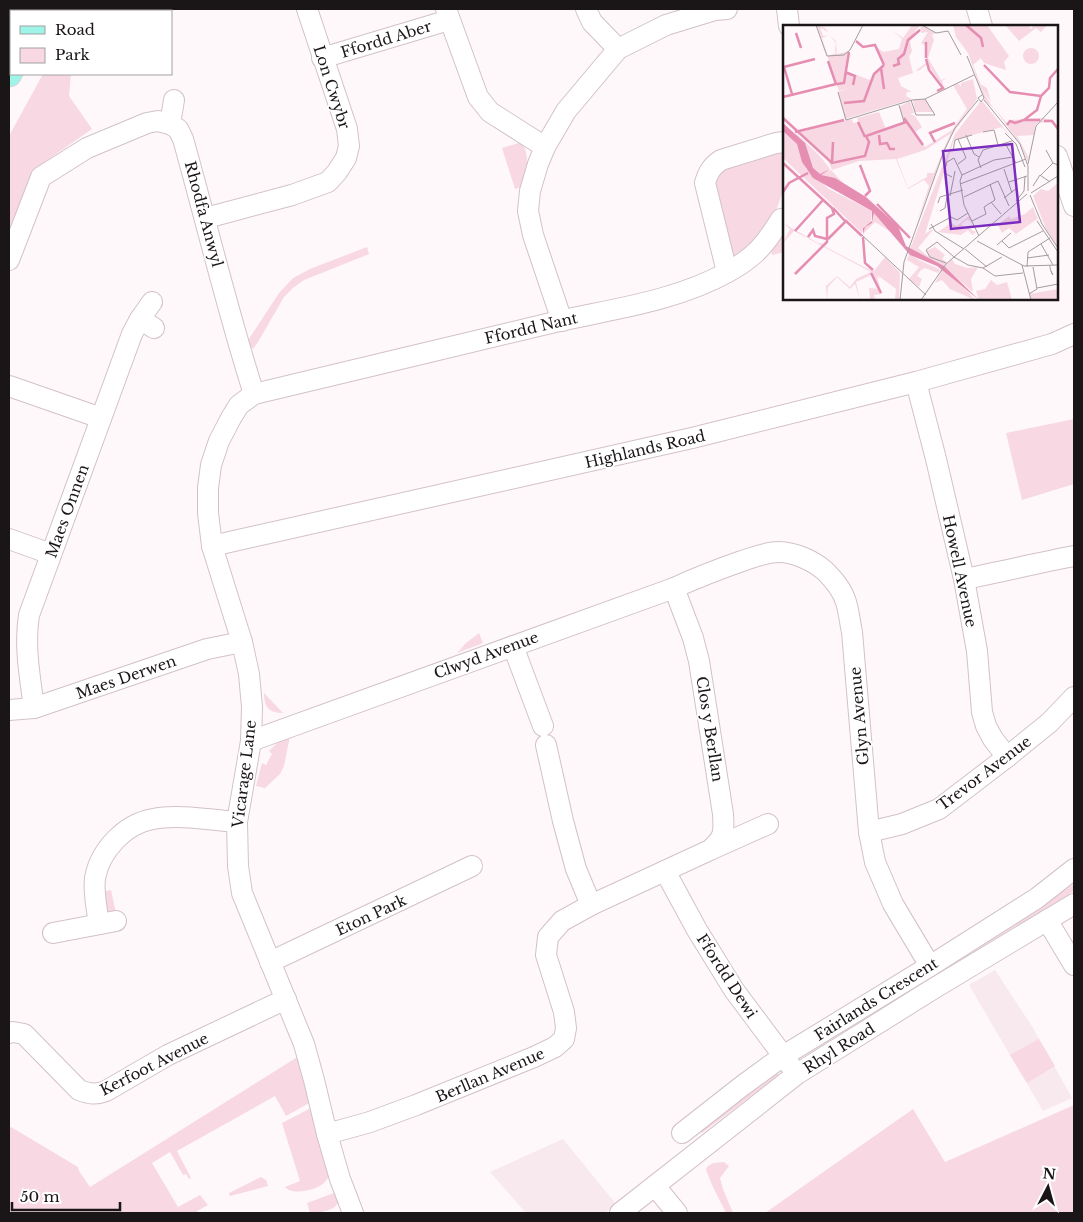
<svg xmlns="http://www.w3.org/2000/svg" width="1083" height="1222" viewBox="0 0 1083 1222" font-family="'Libre Baskerville',serif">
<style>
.built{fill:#f7e9ee}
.green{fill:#f7d8e3}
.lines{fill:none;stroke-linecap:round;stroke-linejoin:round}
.minor-casing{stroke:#d2c2c8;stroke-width:22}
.major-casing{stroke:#d6d5d5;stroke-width:27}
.minor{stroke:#fff;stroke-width:20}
.major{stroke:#9ef5e7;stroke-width:25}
.labels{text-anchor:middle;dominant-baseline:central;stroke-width:4;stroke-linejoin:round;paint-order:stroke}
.street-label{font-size:15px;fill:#1a1517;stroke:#fff}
.inset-river{fill:none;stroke:#e68db2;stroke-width:2.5}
.inset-road{fill:none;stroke:#a39da0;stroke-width:1}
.view{fill:#7b2cbf;fill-opacity:0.15;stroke:#7b2cbf;stroke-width:2.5}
.inset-edge{fill:none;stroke:#1a1517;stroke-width:2.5}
</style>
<rect width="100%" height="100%" fill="#fff8fb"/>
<!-- built -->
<g class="built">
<polygon points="995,970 1033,1028 1072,1098 1043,1111 969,985"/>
<polygon points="563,1139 616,1204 605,1213 526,1213 490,1172"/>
</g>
<!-- green -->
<g class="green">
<polygon points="43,74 71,74 69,96 92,129 36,168 9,236 9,136"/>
<path d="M522,142C530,157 527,170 525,186L515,189L502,148Z"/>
<polygon points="784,149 784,188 776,211 768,229 735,258 730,256 712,180 717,170"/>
<polygon points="784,230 784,252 772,255 770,246"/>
<polygon points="367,247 369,254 304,280 293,288 284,297 258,342 253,349 249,345 249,339 279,293 293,278 310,269"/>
<polygon points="1074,419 1074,484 1022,500 1006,433"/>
<polygon points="479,633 483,643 457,653 466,643"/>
<path d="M264,693L283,713C269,713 264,707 264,693Z"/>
<polygon points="290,736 284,766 280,774 265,788 256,786 262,763 266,765 272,754 269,751 277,743"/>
<polygon points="1074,884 1074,891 848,1028 847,1026 1027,915"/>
<polygon points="111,890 116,913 111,913 106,910 101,892"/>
<polygon points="1039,1039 1055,1066 1027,1083 1010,1055"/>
<polygon points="299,1056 311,1102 286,1116 275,1096 177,1151 191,1178 189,1179 186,1174 183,1175 170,1152 152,1163 178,1207 200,1195 208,1205 197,1211 198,1213 9,1213 9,1129 11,1127 78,1167 79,1171 90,1187"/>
<polygon points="775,1071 779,1075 702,1133 700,1130"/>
<polygon points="1074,1105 1074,1213 765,1213 913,1109 945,1162"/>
<path d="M311,1108L329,1176C328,1178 326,1181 324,1183C316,1190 292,1196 285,1187L300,1181L282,1123Z"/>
<polygon points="724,1162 729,1166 720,1178 723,1189 733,1213 726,1213 713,1187 706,1170 707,1167 713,1163"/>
<polygon points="261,1177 266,1180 268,1186 230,1196 229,1193"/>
<path d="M334,1193L338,1195C339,1197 339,1202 338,1203C334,1211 318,1213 310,1213L307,1203Z"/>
</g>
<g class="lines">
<defs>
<g id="minor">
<polyline points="147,9 148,11"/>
<polyline points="446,9 478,97 490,112 545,147"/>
<polyline points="586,9 592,22 618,49"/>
<polyline points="787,9 789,26"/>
<polyline points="977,9 982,26"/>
<polyline points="322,58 449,20"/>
<polyline points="170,124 174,100"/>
<polyline points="1057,156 1074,206"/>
<polyline points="206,218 292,195 328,182 337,172 346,158 349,146 347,129 307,9"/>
<path d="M9,260L41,177L87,148L147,123L158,121L170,124L178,129L183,139C207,224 227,310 254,394"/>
<path d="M727,272L705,183C708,172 712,166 721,160L776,143L784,142"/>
<polyline points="140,319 152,302"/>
<polyline points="562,321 533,235 528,211 530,191 538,164 545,147 566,111 618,49 666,25 715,10 727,9"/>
<polyline points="916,382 936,459 964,579 977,651 982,712 986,726 993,739 1007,757"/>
<polyline points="9,386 101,418"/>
<polyline points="9,539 51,554"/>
<polyline points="212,546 692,438 916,382 1052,344 1074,334"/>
<path d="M964,579C1001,572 1037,563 1074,556"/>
<polyline points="513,646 543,726"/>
<path d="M34,708C30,677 24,646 29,615L132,334L140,319L154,328"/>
<polyline points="9,710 34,708 207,649 242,642"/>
<path d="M251,741L674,588C696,578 719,569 742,561C754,557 766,552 779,552C794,552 814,561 825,571C834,580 842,589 846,602C849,612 850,623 852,632L869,832L875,862L893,904L930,966"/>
<polyline points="546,745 563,821 576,869 591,905"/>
<polyline points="869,832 902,824 939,809 1007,757 1049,723 1074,697"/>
<polyline points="712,849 768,824"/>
<polyline points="665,871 697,930 734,990 790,1065"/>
<polyline points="1047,920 1074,965"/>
<path d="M99,924C97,909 93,893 95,878C100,851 124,824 153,819C178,814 211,820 237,822"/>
<polyline points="53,933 116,921"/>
<polyline points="270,962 472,866"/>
<path d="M9,1033L13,1032L24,1034L79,1090C90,1094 96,1095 106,1091L168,1055L286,999"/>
<polyline points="682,1133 742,1086 783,1056 930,966 1037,898 1074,869"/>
<path d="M327,1134L370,1122L416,1105L534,1057L555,1047L564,1039L566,1028L564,1012L546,955L548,937L562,921L591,905L710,850C725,837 724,832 723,814L699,661L693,638L674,588"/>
<polyline points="655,1186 677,1213"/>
<path d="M353,1213L340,1179L327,1134L314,1080L304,1044L242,893L238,866L237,822L251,741L252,707L249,674L242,642L212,546L208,513V488L211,465L219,441L231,418L239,405L254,394C354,370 455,346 555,322C613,309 676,301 728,272C755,257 765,245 781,219L784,220"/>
<polyline points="620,1213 797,1074 933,989 1074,904"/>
</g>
<g id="major">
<polyline points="42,11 43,9"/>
<polyline points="9,21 11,16"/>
<polyline points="9,74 11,70"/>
</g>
</defs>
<!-- minor casing -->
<use href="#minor" class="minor-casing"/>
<!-- major casing -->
<use href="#major" class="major-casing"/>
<!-- minor -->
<use href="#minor" class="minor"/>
<!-- major -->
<use href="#major" class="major"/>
</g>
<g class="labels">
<!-- street labels -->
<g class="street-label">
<text transform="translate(386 39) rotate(-17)">Ffordd Aber</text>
<text transform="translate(332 87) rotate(72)">Lon Cwybr</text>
<text transform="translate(204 214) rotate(75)">Rhodfa Anwyl</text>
<text transform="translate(531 328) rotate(-13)">Ffordd Nant</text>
<text transform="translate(645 449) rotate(-13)">Highlands Road</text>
<text transform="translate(67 511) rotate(-70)">Maes Onnen</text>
<text transform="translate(960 571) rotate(78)">Howell Avenue</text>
<text transform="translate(486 655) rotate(-20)">Clwyd Avenue</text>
<text transform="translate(126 677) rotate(-19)">Maes Derwen</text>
<text transform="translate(859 716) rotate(-95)">Glyn Avenue</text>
<text transform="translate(710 729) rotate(81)">Clos y Berllan</text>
<text transform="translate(984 773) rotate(-37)">Trevor Avenue</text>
<text transform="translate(244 774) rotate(-83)">Vicarage Lane</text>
<text transform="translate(371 915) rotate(-25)">Eton Park</text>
<text transform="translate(727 976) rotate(57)">Ffordd Dewi</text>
<text transform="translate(876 999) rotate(-32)">Fairlands Crescent</text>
<text transform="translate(839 1048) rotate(-32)">Rhyl Road</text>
<text transform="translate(154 1064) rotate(-27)">Kerfoot Avenue</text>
<text transform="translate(490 1075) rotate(-23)">Berllan Avenue</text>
</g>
</g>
<!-- overview -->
<g transform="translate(783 25)">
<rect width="275" height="275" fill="#fff8fb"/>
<path d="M34,0L42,3L46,8L37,2L40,11L46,10L39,13L45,31L53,28L52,25L53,18L47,11L53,16L54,29L66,26L63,46L87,55L101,40L94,22L100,27L116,24L119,14L110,6L120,13L129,0H137L130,9L140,1L153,8L149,10L151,15L145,33L158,55L164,53L159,56L161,62L144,39L137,45L132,46L143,38V21L138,18L145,7L138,8L139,4L127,16L129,26L126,32L130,48L115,53L118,61L129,67H124L123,71L129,74L62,94L55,67L67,62L56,66ZM170,0H204L226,31L221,37L223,45L201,38L198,33L190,40L198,60H199L204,63L208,77L197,61L210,83L202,76L185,28L173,12ZM222,0H245L248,4L251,0H264L258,7L253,3L236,16ZM240 31a8 8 0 1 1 16 0a8 8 0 1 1-16 0ZM190,54L194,74L166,114L134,197L146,161L141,155L125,164L113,134L76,136L49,145L45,135L15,105L69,94L70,98L75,97L74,93L96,87L103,104L122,98L116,82L127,76L131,88L127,89L132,91L139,102L131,108L142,122L169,105L184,84L170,60L176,59L178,62V58ZM167,109L151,148H144V152L125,163L114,134L142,125ZM142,74L150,87H132L130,75ZM197,77H200L233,118L219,102L171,115L142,209L149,204L150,205L135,223L146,232L143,226L152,222L162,230L159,234L164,237L161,241L127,224L172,109ZM210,82L224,98L228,95L259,93L270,95L275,104L268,97L256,98L257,95L252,101L251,110L234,111L246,133L245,137L236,117ZM0,103L11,110L23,144L46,164L89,186L88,198L81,201L79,208L0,133ZM13,108L37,131L47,144L44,146L48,145L62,160L31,147ZM275,158V222L263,204L250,171L258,164L265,166ZM250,182L257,200L254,194L233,209L226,203L219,208L213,196L216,199L226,191L228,194L242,189ZM91,187L102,197L108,207L92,197L80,209L81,202L90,196ZM186,191L189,199L185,194L178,199L182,204L190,200L187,204L193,207L189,210L185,205L178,210L155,207L168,198L174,201ZM0,198L35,218L41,219L43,215L41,221L87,245L91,246L102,232L117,248L116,275H112L113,264L93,249L98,254L94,252L99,269L91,270L92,275H87L86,263L97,264L88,249L86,251L73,257L77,275L72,259L67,264L54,252L45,262L44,275L43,261L54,251L67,262L73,254L88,247L11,206L0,218L7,204ZM126,229L136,235L158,245L155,248L142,243L138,245L134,251L139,254L136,262L126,254L136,242L124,235ZM169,234L172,239L184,243L195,242L188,254L190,267L161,242ZM159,245L184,266L192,275L167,264L159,255L152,258ZM208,255L214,260L224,257L229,275H196L193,266L202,264ZM275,264V275H249L246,269Z" fill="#f7d8e3" fill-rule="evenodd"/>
<path d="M0,98L22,118L30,143L37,149L47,144L38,150L52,153L83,172L115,201L123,221L161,241L196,275L154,241L127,230L91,188L89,198L82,202L80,209V203L89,196V186L30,153L19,137L14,119L0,106Z" fill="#e68db2"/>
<path class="inset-river" d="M183,0L198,13L200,22M13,8L18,23M73,16L80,22L92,20L101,40M143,33V17M143,34L146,45L160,63L154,66M201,40L227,67L258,71M110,41L116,39L115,34L121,29L125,15L137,5M98,43L101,64M62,47L72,51L70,60M54,59L61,58L66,27M9,69L1,42L32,34M0,72L53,59L45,36M61,78L81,76L91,49L101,40M0,93L49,138L82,131L86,117L83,111L123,97M121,93L140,120M241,95H257M261,96H269L275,104M75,97L82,112M224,100L227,96L232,98L241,95L254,85L258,71L266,63L267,53L275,44M12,107L61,95M96,110L97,119L104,118L107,124H112M152,117L147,108L172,98M0,138L49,183L51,189L44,193V217L12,249M49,138L50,117M77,140L87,166L82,171M0,167L6,158L25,148M94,179L127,213M50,183L62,196M12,206L40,175M25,212L30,205L32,211L44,214M80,212L82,238L90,245M45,214L63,196L79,211M88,248L98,268"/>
<path class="inset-road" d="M33,0L44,31L61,30L67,25L80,0M139,0L153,8L165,6M165,6L178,30M184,31L201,73L198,77L195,73L199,70M55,67L63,95L129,75L142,74L191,50M128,75L133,90H152L142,74M201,75L237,119L245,141V166M116,80L121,97M200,107L211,105L215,120M222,108L233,119L242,142M183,110L191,129L196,132M222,118L233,138M263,125L270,138L275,140M170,126L172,115L189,110M175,139L183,133L175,114M245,139L253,101L275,77M198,143L195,135L200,125L229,116M221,144L229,168M179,150L177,156L181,180L196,211M179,150L211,135L230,132M258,150L270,138M169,152L161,148L164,137L171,133L179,150M226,157L244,151M177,159L243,134M250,161L257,150L267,157M248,168L275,151M247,170L259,199L275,223M167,171L172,146M181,172L215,156L226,181M221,173L234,163M233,176L241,166L242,151M208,177L218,189M155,178L157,172L180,165M157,186L162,183L164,172M189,196L203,189L201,182L212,175L207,159M254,196L275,227M148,199L152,206L181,224M146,204L168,192L174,195L185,188M79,210L143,270M194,216L241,241L275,240M219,216L226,223L260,206M258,219L270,240M214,220L228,208M182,224L204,242M171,232L185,240L200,243L219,232M244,233L266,230M163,238L147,232L143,225L154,217L171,232M239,240L248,275M267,240V243L269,249L270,250L268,246M244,242L245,227L267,213M200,243L212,251L240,248M254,263L275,259M246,269L254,264L250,242M117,275L121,237L161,126L172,103L195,75M138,275L163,239L244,169"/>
<path class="view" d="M229,119L237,197L168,204L160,126Z"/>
<rect width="275" height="275" class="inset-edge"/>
</g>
<!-- border -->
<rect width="1083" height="1222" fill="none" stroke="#1a1517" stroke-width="20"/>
<!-- legend -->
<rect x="10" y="10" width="162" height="65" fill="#ffffff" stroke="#a3a1a2"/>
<rect x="20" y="26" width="25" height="8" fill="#9ef5e7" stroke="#a3a1a2"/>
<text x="55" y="35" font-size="15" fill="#1a1517">Road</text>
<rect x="20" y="48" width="25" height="15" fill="#f7d8e3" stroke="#a3a1a2"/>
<text x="55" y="60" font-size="15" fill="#1a1517">Park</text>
<!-- north arrow -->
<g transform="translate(1048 1187) rotate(6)" stroke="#ffffff" stroke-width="4" paint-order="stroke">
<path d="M0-4L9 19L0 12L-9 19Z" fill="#1a1517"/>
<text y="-8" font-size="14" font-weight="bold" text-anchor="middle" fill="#1a1517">N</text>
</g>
<!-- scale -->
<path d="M12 1202v8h108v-8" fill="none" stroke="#1a1517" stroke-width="2.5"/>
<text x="20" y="1202" font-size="15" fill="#1a1517" stroke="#ffffff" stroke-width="4" paint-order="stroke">50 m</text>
</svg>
